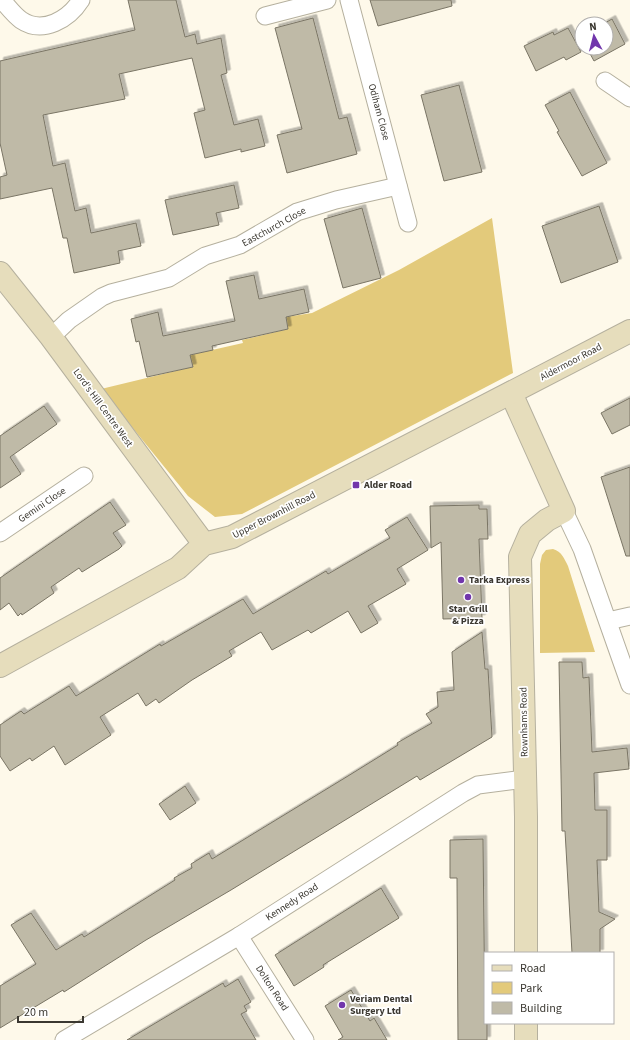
<svg xmlns="http://www.w3.org/2000/svg" width="630" height="1040" viewBox="0 0 630 1040" font-family="'Source Sans 3',sans-serif">
<style>
.green{fill:#e3ca7b}
.building{fill:#bfbaa7;stroke:#7a7565;filter:url(#shadow)}
.lines{fill:none;stroke-linecap:round;stroke-linejoin:round}
.street-casing{stroke:#b5b09e;stroke-width:19}
.secondary-casing{stroke:#b5b09e;stroke-width:24}
.street{stroke:#fff;stroke-width:17}
.secondary{stroke:#e6ddbc;stroke-width:22}
.poi-dot{fill:#7136ac;stroke:#fff;stroke-width:1.5}
.labels{text-anchor:middle;dominant-baseline:central;stroke-width:3.5;stroke-linejoin:round;paint-order:stroke}
.street-label{font-size:10px;fill:#3b3831;stroke:#fff}
.poi-label{font-size:10px;font-weight:bold;fill:#3b3831;stroke:#fff;text-anchor:start}
</style>
<defs>
<filter id="shadow"><feDropShadow dx="3.5" dy="-3.5" stdDeviation="0" flood-color="#0004"/></filter>
</defs>
<rect width="100%" height="100%" fill="#fef9ea"/>
<!-- green -->
<g class="green">
<polygon points="492,218 513,373 242,514 215,517 188,496 101,389 192,367 190,355 243,343 242,340 288,329 286,317 312,313 399,270"/>
<path d="M553,549C562,552 564,558 568,566L595,652L540,653V564L542,555L546,550Z"/>
</g>
<!-- building -->
<g class="building">
<polygon points="128,0 176,0 185,37 195,34 197,44 221,38 227,73 221,75 234,125 258,119 265,146 241,152 241,149 205,158 194,113 205,110 192,58 119,74 125,99 43,115 53,166 65,163 75,211 86,208 91,233 136,223 141,246 118,251 120,263 74,273 67,238 63,238 52,188 0,199 0,177 7,175 0,143 0,61 135,30"/>
<polygon points="370,0 451,0 452,6 378,26"/>
<polygon points="313,18 339,119 347,117 357,154 287,173 277,135 302,129 275,28"/>
<polygon points="612,19 625,44 594,61 587,48 606,48 606,24 603,24"/>
<polygon points="568,28 581,52 566,60 564,57 536,71 524,46 553,32 554,35"/>
<polygon points="459,85 482,172 444,181 421,95"/>
<polygon points="570,92 607,163 582,176 557,132 559,131 545,105"/>
<polygon points="234,185 239,208 216,213 219,225 173,235 165,200"/>
<polygon points="599,206 618,262 561,283 542,226"/>
<polygon points="362,208 381,278 343,288 324,219"/>
<polygon points="254,275 259,299 304,289 309,312 286,317 288,329 212,346 213,350 190,355 193,367 147,377 139,341 136,342 131,319 158,312 163,336 235,321 226,281"/>
<polygon points="630,398 630,425 612,434 601,413"/>
<polygon points="44,406 57,424 10,457 21,474 0,488 0,436"/>
<polygon points="630,467 630,556 626,556 601,477"/>
<polygon points="110,502 126,525 113,533 122,546 119,549 82,572 79,568 51,587 54,593 22,615 21,613 18,616 9,603 0,610 0,578"/>
<polygon points="479,505 479,509 487,509 488,539 479,539 482,618 443,619 441,542 431,548 430,506"/>
<polygon points="407,517 428,550 397,569 406,584 368,606 378,623 361,633 348,611 311,633 308,630 272,650 261,632 229,651 232,656 192,680 159,703 156,699 146,706 138,693 100,717 111,735 65,765 54,746 32,761 30,758 10,771 0,756 0,725 21,711 24,714 69,686 76,696 160,644 161,646 243,599 253,614 326,571 328,574 390,538 385,530"/>
<polygon points="482,632 485,669 488,669 492,737 420,780 417,776 231,890 146,940 64,992 63,990 0,1028 0,986 36,964 11,925 31,913 56,950 82,934 84,937 175,880 174,878 192,868 191,864 209,853 212,859 348,776 398,745 397,743 432,723 426,714 438,707 437,692 454,690 452,652"/>
<polygon points="559,662 582,662 583,678 589,677 592,752 627,748 629,769 594,773 595,810 607,810 607,860 597,860 599,912 615,919 600,929 600,953 572,953 565,831 562,831"/>
<polygon points="185,786 196,803 170,820 159,804"/>
<polygon points="483,839 485,1023 487,1023 487,1040 458,1040 457,878 450,878 450,840"/>
<polygon points="381,888 399,918 323,965 324,967 294,986 275,955"/>
<polygon points="238,979 251,1002 244,1006 247,1011 241,1014 256,1040 127,1040 223,983 225,987"/>
<polygon points="351,990 370,1021 374,1018 387,1040 338,1040 343,1037 325,1006"/>
</g>
<g class="lines">
<defs>
<g id="street">
<path d="M2,0C8,7 14,15 21,20C43,35 69,19 81,0"/>
<polyline points="349,0 408,223"/>
<polyline points="265,16 327,0"/>
<polyline points="605,81 630,98"/>
<polyline points="51,337 69,320 102,297 111,293 169,278 205,256 240,245 297,212 336,200 398,186"/>
<polyline points="564,511 582,549 630,685"/>
<polyline points="0,533 84,476"/>
<polyline points="608,621 630,616"/>
<polyline points="239,936 305,1040"/>
<polyline points="64,1040 239,936 463,793 478,785 525,779"/>
</g>
<g id="secondary">
<polyline points="0,273 51,337 204,544"/>
<polyline points="511,393 564,511 547,520 530,534 520,557 526,817 526,953"/>
<polyline points="0,666 178,568 204,544 232,537 630,331"/>
<polyline points="526,1023 526,1040"/>
</g>
</defs>
<!-- street casing -->
<use href="#street" class="street-casing"/>
<!-- secondary casing -->
<use href="#secondary" class="secondary-casing"/>
<!-- street -->
<use href="#street" class="street"/>
<!-- secondary -->
<use href="#secondary" class="secondary"/>
</g>
<!-- markers -->
<g class="poi-dot">
<rect x="352" y="481" width="8" height="8" rx="2"/>
<circle cx="461" cy="580" r="4"/>
<circle cx="468" cy="597" r="4"/>
<circle cx="342" cy="1005" r="4"/>
</g>
<g class="labels">
<!-- street labels -->
<g class="street-label">
<text transform="translate(379 112) rotate(75)">Odiham Close</text>
<text transform="translate(274 227) rotate(-29)">Eastchurch Close</text>
<text transform="translate(571 362) rotate(-28)">Aldermoor Road</text>
<text transform="translate(103 408) rotate(54)">Lord's Hill Centre West</text>
<text transform="translate(42 505) rotate(-34)">Gemini Close</text>
<text transform="translate(274 515) rotate(-27)">Upper Brownhill Road</text>
<text transform="translate(524 722) rotate(-91)">Rownhams Road</text>
<text transform="translate(292 902) rotate(-33)">Kennedy Road</text>
<text transform="translate(272 988) rotate(57)">Dolton Road</text>
</g>
<!-- poi labels -->
<g class="poi-label">
<text x="364" y="485">Alder Road</text>
<text x="469" y="580">Tarka Express</text>
<text x="468" y="609" text-anchor="middle">Star Grill<tspan x="468" dy="12">&amp; Pizza</tspan></text>
<text x="350" y="999">Veriam Dental<tspan x="350" dy="12">Surgery Ltd</tspan></text>
</g>
</g>
<!-- legend -->
<rect x="484" y="952" width="130" height="72" fill="#ffffff" stroke="#b1afad"/>
<rect x="492" y="965" width="20" height="6" fill="#e6ddbc" stroke="#b1afad"/>
<text x="520" y="972" font-size="12" fill="#3b3831">Road</text>
<rect x="492" y="982" width="20" height="12" fill="#e3ca7b" stroke="#b1afad"/>
<text x="520" y="992" font-size="12" fill="#3b3831">Park</text>
<rect x="492" y="1002" width="20" height="12" fill="#bfbaa7" stroke="#b1afad"/>
<text x="520" y="1012" font-size="12" fill="#3b3831">Building</text>
<!-- north arrow -->
<g transform="translate(594 36) rotate(353)"><circle r="19" fill="#ffffff" stroke="#b1afad"/>
<path d="M0-3L7 15L0 10L-7 15Z" fill="#7136ac"/>
<text y="-6" font-size="11" font-weight="bold" text-anchor="middle" fill="#3b3831">N</text>
</g>
<!-- scale -->
<path d="M18 1016v6h65v-6" fill="none" stroke="#3b3831" stroke-width="2"/>
<text x="24" y="1016" font-size="12" fill="#3b3831" stroke="#ffffff" stroke-width="3" paint-order="stroke">20 m</text>
</svg>
